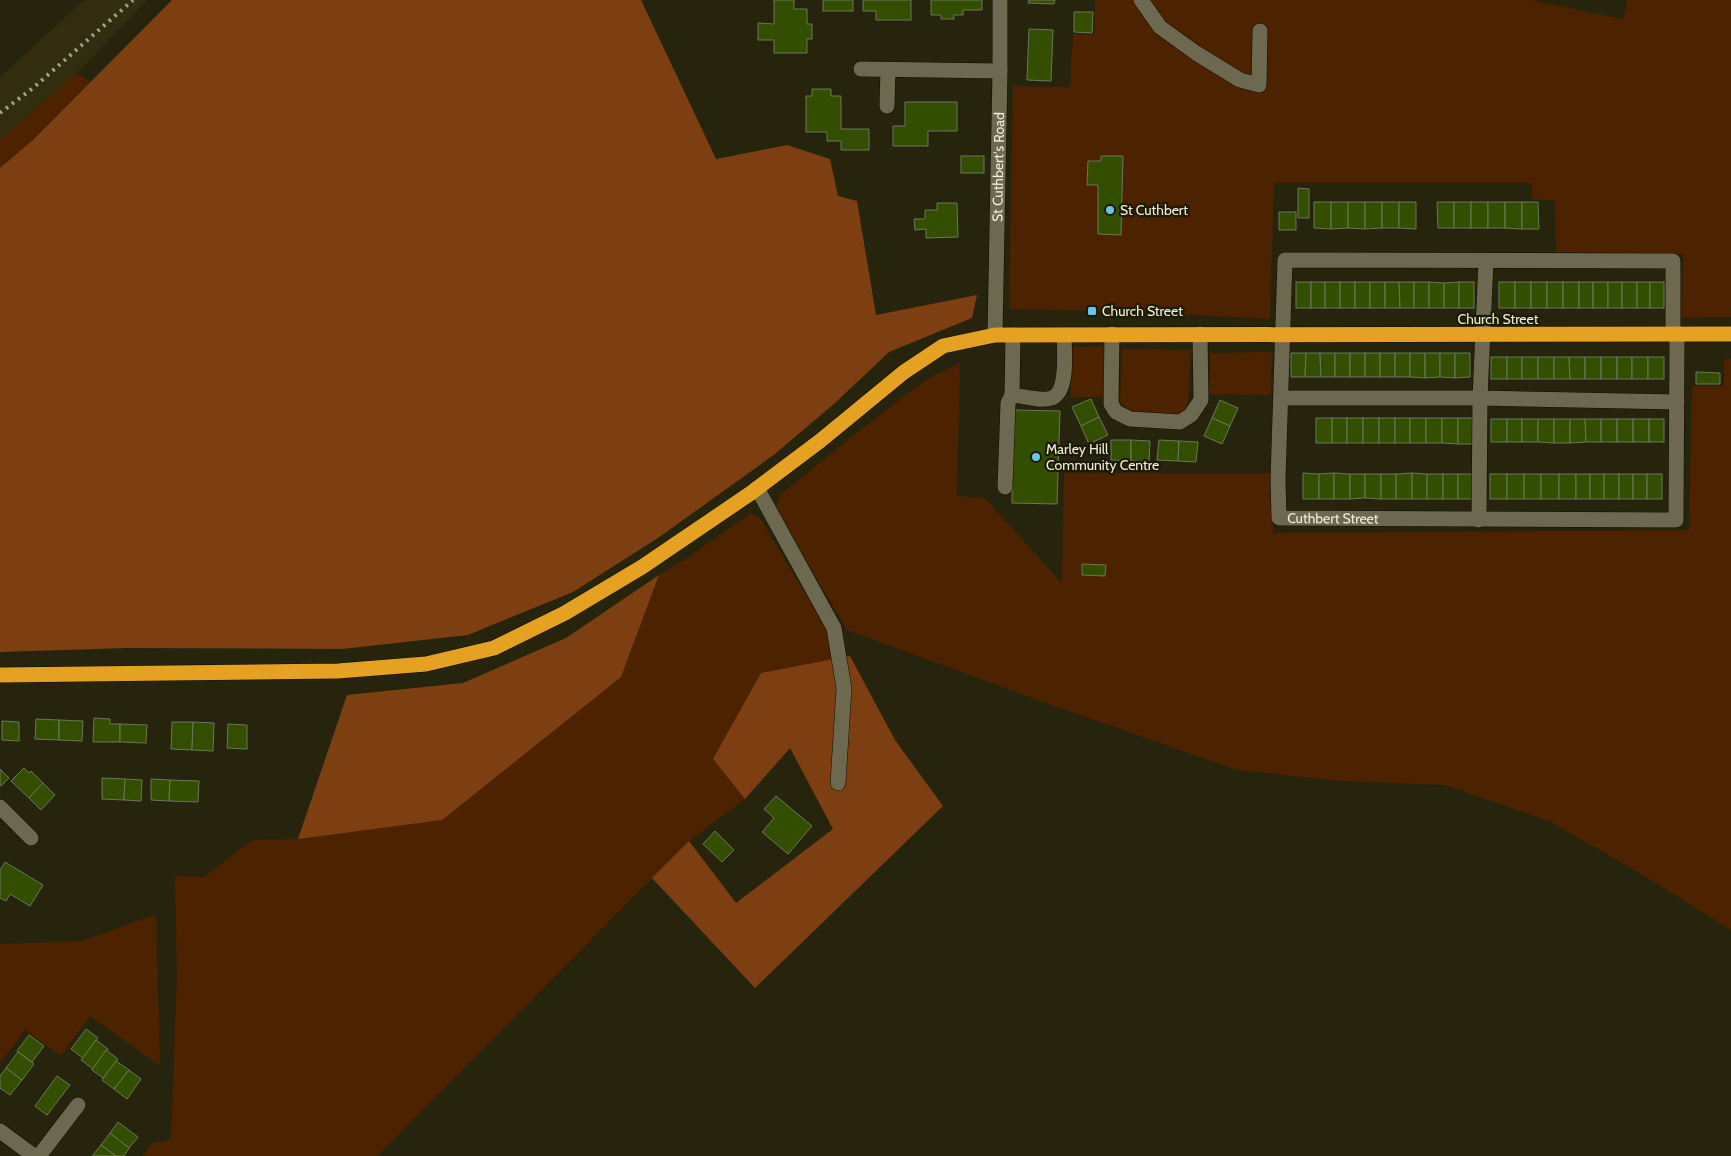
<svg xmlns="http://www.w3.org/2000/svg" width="1731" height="1156" viewBox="0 0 1731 1156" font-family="Cabin,sans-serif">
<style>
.built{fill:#312d0e}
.green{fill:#4d2201}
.forest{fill:#7d3f12}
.building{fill:#344e00;stroke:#6b765e}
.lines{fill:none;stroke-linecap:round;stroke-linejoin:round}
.minor-casing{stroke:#100d00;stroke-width:16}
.highway-casing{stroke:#100d00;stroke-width:16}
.minor{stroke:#6c6950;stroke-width:15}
.highway{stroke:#e5a222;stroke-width:15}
.rail{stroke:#a2a08e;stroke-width:4;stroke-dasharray:2.5 5;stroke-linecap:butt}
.poi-dot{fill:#66c4ef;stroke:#1d1b04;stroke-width:2}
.labels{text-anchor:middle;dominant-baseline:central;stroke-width:4.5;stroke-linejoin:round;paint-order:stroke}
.street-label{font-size:14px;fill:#eeeddf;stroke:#1d1b04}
.poi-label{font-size:14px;fill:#eeeddf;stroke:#1d1b04;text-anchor:start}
</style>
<rect width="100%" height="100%" fill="#27240d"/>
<!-- built -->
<polygon class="built" points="84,0 147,0 77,73 0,139 0,77"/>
<!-- green -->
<g class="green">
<polygon points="1095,0 1531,0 1623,19 1627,0 1731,0 1731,317 1682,318 1683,254 1556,252 1555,201 1532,199 1532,183 1274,183 1270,319 1136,312 1009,309 1013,86 1070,87 1073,34 1094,35"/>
<polygon points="77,73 91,82 33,140 0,168 0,139"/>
<polygon points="1105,346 1106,396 1071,398 1070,347"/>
<polygon points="1122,349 1191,350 1188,402 1185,410 1178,415 1141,414 1129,410 1120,401"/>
<polygon points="1272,352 1271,395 1209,394 1210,353"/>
<polygon points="1724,359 1731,359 1731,930 1641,874 1551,822 1445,785 1340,781 1237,770 1049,704 847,630 775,508 781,494 859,431 927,379 960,363 957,496 985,498 1062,583 1064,473 1272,473 1273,533 1689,530 1692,386 1724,386"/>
<polygon points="751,513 760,518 828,632 834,659 714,759 745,799 689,841 377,1156 143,1156 152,1143 171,1140 177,977 175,876 204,877 252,840 298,839 621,677 659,575 687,558"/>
<polygon points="156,914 160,1066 90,1016 61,1056 25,1030 0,1063 0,944 82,941"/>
</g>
<!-- forest -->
<g class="forest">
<polygon points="172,0 641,0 716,159 787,145 830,159 838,196 857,201 876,315 977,295 972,318 889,352 835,403 775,454 658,538 573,592 468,635 342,649 128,648 0,652 0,168 33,140"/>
<polygon points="659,575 621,677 442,820 298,839 347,695 463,683 566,638"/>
<polygon points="850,656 895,740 943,806 755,988 652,878 689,841 736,903 833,829 790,748 745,799 713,759 761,673"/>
</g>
<!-- building -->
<g class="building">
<polygon points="774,0 794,0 794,9 807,9 807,24 812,24 812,39 807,39 807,53 774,53 774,40 758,40 758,23 774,24"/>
<rect x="823" y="0" width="30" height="11"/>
<polygon points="863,0 911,0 911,20 876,20 876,11 863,11"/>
<polygon points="931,0 982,0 982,10 963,10 963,15 954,15 954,19 941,19 941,15 931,15"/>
<polygon points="1029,0 1055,0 1054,4 1028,3"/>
<polygon points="1074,12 1093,12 1092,33 1074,32"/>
<polygon points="1029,29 1053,30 1051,81 1027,80"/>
<polygon points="812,89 831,89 831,96 841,96 841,129 869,129 869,150 841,150 841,141 827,141 827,132 806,132 806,96 812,96"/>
<polygon points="905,102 957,102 957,131 928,131 928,146 893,146 893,126 905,126"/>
<rect x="961" y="156" width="23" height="17"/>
<polygon points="1101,156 1123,156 1121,235 1098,234 1098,185 1087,185 1088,161 1101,161"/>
<polygon points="1298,188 1309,189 1309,218 1298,218"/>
<polygon points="1314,202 1331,202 1331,229 1314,228"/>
<polygon points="1331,202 1348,202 1348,228 1331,229"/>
<polygon points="1348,202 1365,202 1365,229 1348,228"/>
<polygon points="1365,202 1382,202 1382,228 1365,229"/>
<rect x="1382" y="202" width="17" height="26"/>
<polygon points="1399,202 1416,202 1416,229 1399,228"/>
<polygon points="1437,202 1454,202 1454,228 1438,228"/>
<rect x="1454" y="202" width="17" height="26"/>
<rect x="1471" y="202" width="17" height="26"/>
<rect x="1488" y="202" width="17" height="26"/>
<polygon points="1505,202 1522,202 1522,229 1505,228"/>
<polygon points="1522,202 1538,202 1539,229 1522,229"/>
<polygon points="937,203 957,203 958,237 926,238 926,229 915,230 914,219 925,219 925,210 937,210"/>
<rect x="1279" y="212" width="17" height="18"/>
<rect x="1296" y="282" width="15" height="26"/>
<rect x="1311" y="282" width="14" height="26"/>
<rect x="1325" y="282" width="15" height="26"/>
<rect x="1340" y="282" width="15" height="26"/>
<rect x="1355" y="282" width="15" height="26"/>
<rect x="1370" y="282" width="15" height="26"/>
<polygon points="1385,282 1399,282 1400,308 1385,308"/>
<polygon points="1399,282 1414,282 1414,308 1400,308"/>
<rect x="1414" y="282" width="15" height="26"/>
<polygon points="1429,282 1444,283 1444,308 1429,308"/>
<polygon points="1459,282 1459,308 1444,308 1444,283"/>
<rect x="1459" y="282" width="15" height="26"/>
<rect x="1499" y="282" width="16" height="26"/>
<rect x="1515" y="282" width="16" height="26"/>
<rect x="1531" y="282" width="16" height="26"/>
<rect x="1547" y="282" width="16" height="26"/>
<rect x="1563" y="282" width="16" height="26"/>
<rect x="1579" y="282" width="14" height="26"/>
<rect x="1593" y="282" width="15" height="26"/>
<rect x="1608" y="282" width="14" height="26"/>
<rect x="1622" y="282" width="15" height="26"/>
<rect x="1637" y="282" width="13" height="26"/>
<rect x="1650" y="282" width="14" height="26"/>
<polygon points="1291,353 1306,353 1305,377 1291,377"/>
<polygon points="1306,353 1320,353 1321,377 1305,377"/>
<polygon points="1320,353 1335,353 1335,377 1321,377"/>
<rect x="1335" y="353" width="15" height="24"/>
<rect x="1350" y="353" width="15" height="24"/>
<rect x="1365" y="353" width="15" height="24"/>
<rect x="1380" y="353" width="15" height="24"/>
<rect x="1395" y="353" width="15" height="24"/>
<polygon points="1410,353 1425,353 1425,378 1410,377"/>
<polygon points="1425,353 1440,353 1440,377 1425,378"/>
<polygon points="1440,353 1455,353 1455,378 1440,377"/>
<polygon points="1455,353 1470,353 1470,377 1455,378"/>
<rect x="1491" y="357" width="16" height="22"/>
<rect x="1507" y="357" width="15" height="22"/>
<rect x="1522" y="357" width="16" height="22"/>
<rect x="1538" y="357" width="16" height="22"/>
<polygon points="1554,357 1569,357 1570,379 1554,379"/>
<polygon points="1569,357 1585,357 1585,379 1570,379"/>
<rect x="1585" y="357" width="16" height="22"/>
<rect x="1601" y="357" width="16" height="22"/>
<rect x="1617" y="357" width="15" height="22"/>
<rect x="1632" y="357" width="16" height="22"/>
<rect x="1648" y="357" width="16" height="22"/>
<polygon points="1696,372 1720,373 1720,384 1696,384"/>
<polygon points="1091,399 1099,417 1081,426 1072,407"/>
<polygon points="1220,400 1238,408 1230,426 1212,418"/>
<polygon points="1014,410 1060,411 1057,504 1012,503"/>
<polygon points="1099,417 1108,435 1089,444 1081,426"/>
<polygon points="1212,418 1230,426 1222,444 1204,436"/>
<rect x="1316" y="418" width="16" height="25"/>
<rect x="1332" y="418" width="15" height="25"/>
<rect x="1347" y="418" width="16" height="25"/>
<rect x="1363" y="418" width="16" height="25"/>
<rect x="1379" y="418" width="16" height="25"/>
<rect x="1395" y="418" width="15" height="25"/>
<rect x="1410" y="418" width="16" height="25"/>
<rect x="1426" y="418" width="16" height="25"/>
<polygon points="1442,418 1458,418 1458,444 1442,443"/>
<polygon points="1458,418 1473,418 1474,444 1458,444"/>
<rect x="1491" y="419" width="16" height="23"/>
<rect x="1507" y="419" width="15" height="23"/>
<rect x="1522" y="419" width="16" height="23"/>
<polygon points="1538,419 1554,419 1554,443 1538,442"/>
<rect x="1554" y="419" width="16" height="24"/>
<polygon points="1570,419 1585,419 1586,442 1570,443"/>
<polygon points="1585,419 1601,419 1601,442 1586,442"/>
<rect x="1601" y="419" width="16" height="23"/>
<rect x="1617" y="419" width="16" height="23"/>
<rect x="1633" y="419" width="16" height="23"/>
<rect x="1649" y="419" width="15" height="23"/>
<polygon points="1111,440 1131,440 1131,461 1111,460"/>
<polygon points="1131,440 1150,441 1149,462 1131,461"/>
<polygon points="1159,440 1179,441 1178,461 1157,460"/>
<polygon points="1179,441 1198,442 1196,462 1178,461"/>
<polygon points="1303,473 1319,474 1319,499 1303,499"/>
<polygon points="1334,473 1334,499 1319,499 1319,474"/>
<polygon points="1334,473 1350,474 1350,499 1334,499"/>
<polygon points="1412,473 1412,499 1396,499 1396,474"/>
<polygon points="1412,473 1427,474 1427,499 1412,499"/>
<polygon points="1350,474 1365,474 1365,498 1350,499"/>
<polygon points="1365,474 1381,474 1381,499 1365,498"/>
<rect x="1381" y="474" width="15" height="25"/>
<rect x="1427" y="474" width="16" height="25"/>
<rect x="1443" y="474" width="15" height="25"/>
<rect x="1458" y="474" width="16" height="25"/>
<rect x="1490" y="474" width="17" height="25"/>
<rect x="1507" y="474" width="17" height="25"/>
<rect x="1524" y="474" width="17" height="25"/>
<rect x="1541" y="474" width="18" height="25"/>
<rect x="1559" y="474" width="17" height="25"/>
<rect x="1576" y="474" width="14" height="25"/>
<rect x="1590" y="474" width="14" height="25"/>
<rect x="1604" y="474" width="15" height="25"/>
<rect x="1619" y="474" width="14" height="25"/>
<rect x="1633" y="474" width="14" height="25"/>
<rect x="1647" y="474" width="15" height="25"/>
<polygon points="1082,564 1106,565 1105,576 1082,575"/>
<polygon points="94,718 110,719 110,724 120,724 120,742 93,742"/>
<polygon points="36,719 59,720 59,740 35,739"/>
<polygon points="59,720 83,721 82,741 59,740"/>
<polygon points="2,721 19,722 19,741 2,740"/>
<polygon points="172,722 193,722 192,750 171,749"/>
<polygon points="193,722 214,723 213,751 192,750"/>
<polygon points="120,724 147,725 146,743 120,742"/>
<polygon points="228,724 247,725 247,749 227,748"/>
<polygon points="24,768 29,773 31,771 43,783 29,798 11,781"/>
<polygon points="0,769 9,778 1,786 0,785"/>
<polygon points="102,778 125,779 124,800 102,799"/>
<polygon points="125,779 142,780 141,801 124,800"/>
<polygon points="151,779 170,780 169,801 151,800"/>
<polygon points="170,780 199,781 198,802 169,801"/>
<polygon points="43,783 55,795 41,810 29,798"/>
<polygon points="776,796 812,826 788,854 762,832 774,818 764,809"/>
<polygon points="715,831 734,850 722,862 703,844"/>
<polygon points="5,862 43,885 30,906 10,894 6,901 0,898 0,870"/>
<polygon points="86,1029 98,1038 83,1058 71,1049"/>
<polygon points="29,1035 44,1046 32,1062 17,1051"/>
<polygon points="96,1040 108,1049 93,1069 81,1060"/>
<polygon points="106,1050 118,1059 103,1078 92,1070"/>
<polygon points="18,1052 34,1064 22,1080 6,1068"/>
<polygon points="116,1061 129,1070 114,1089 102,1080"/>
<polygon points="6,1068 22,1080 10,1095 0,1088 0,1076"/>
<polygon points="129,1070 141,1079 127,1099 114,1089"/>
<polygon points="57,1076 70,1085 47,1115 35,1106"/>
<polygon points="118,1122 138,1137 129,1148 110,1133"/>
<polygon points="110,1133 129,1148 124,1156 116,1156 101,1145"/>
<polygon points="101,1145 116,1156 92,1156"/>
</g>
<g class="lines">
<defs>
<g id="minor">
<polyline points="1141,0 1160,27 1196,53 1240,80 1259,85 1260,31"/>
<polyline points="861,69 1000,71"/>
<polyline points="887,106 888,70"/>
<polyline points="1112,334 1111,404 1116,412 1130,419 1180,422 1191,415 1201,400 1200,334"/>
<path id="s1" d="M995,335L1000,71V0"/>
<path d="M1013,335L1012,395C1024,396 1041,402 1052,398C1069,391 1064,350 1064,335"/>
<path id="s2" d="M1673,335V261L1285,260L1278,479L1279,518L1676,520L1677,335"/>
<polyline points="1281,398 1480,398 1677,402"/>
<polyline points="1005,487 1008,403 1012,395"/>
<polyline points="757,488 834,628 844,688 838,783"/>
<polyline points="1479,520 1480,398 1486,261"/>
<polyline points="0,807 31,838"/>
<polyline points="0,1131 34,1156"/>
<polyline points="39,1156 78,1105"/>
</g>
<polyline id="highway" points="0,675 338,671 426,664 494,648 565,613 642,567 751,493 820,441 904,372 943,346 995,335 1731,334"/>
</defs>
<!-- minor casing -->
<use href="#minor" class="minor-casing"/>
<!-- highway casing -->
<use href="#highway" class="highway-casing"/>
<!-- minor -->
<use href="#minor" class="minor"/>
<!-- highway -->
<use href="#highway" class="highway"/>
<!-- rail -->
<polyline class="rail" points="0,113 33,88 133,0"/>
</g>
<!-- markers -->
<g class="poi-dot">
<circle cx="1110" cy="210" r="5"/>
<rect x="1087" y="306" width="10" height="10" rx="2.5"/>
<circle cx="1036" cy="457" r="5"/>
</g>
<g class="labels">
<!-- street labels -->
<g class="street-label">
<text stroke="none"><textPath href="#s1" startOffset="168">St Cuthbert's Road</textPath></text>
<text x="1498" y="319">Church Street</text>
<text stroke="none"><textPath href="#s2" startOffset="774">Cuthbert Street</textPath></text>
</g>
<!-- poi labels -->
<g class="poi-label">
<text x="1120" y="210">St Cuthbert</text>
<text x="1102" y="311">Church Street</text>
<text x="1046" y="449">Marley Hill<tspan x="1046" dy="16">Community Centre</tspan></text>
</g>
</g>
</svg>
